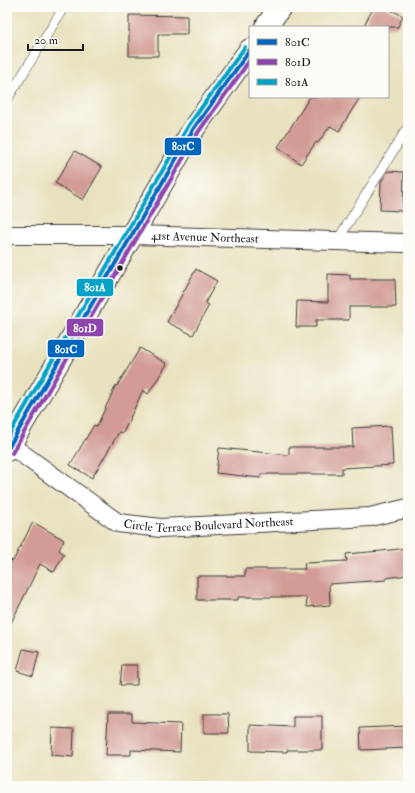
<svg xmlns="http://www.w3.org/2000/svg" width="415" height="793" viewBox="0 0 415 793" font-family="'IM FELL Double Pica',serif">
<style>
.building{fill:#d29b95}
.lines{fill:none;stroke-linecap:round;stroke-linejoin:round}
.service-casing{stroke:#3b3a35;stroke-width:10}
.minor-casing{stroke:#3b3a35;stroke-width:20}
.tertiary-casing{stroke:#3b3a35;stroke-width:24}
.service{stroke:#fff;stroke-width:9}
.minor{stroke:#fff;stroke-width:18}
.tertiary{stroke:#fff;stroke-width:22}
.bus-1-casing{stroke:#fdfcf7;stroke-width:7}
.bus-2-casing{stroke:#fdfcf7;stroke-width:7}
.bus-3-casing{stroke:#fdfcf7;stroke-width:7}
.bus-1{stroke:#0065bd;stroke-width:4}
.bus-2{stroke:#8e44ad;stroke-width:4}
.bus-3{stroke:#01a2c5;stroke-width:4}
.bus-dot{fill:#1c1c1c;stroke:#fdfcf7;stroke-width:1.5}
.labels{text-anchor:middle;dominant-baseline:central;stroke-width:3;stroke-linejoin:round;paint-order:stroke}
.street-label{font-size:12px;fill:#1c1c1c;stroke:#fdfcf7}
.line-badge{stroke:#fdfcf7;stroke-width:1.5}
.badge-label{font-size:11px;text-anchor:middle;font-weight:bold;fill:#fff}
</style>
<rect width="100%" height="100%" fill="#fdfcf7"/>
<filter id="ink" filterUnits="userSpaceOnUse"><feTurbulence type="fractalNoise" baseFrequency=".025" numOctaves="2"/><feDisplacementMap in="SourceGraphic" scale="8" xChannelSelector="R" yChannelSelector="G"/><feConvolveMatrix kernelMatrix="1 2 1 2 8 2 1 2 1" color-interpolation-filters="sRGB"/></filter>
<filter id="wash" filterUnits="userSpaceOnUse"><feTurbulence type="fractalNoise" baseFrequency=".012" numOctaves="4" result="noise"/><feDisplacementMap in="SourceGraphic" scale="16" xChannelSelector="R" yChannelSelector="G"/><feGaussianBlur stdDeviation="0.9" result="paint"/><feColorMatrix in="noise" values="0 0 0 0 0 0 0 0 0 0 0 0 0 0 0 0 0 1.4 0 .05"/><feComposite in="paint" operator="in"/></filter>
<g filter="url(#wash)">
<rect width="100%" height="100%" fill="#e9e2c0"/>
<g id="blocks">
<!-- building -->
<g class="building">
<polygon points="374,7 385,7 403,16 398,27 363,27"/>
<polygon points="129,15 187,16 187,34 158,34 158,56 129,56"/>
<polygon points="310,97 360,97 339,131 330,126 318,143 316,142 301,164 278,147"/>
<polygon points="75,151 102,167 83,200 55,183"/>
<polygon points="388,171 404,172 403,211 380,210 381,182"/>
<polygon points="196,269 217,281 205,303 209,305 193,335 167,322"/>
<polygon points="328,274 350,275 350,279 395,279 396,307 349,307 349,320 316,320 316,327 296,327 297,301 328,302"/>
<polygon points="140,348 167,364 148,394 143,390 123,433 119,432 92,478 70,465 94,425 97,426 116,385 117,386"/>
<polygon points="391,426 393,465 342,468 342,474 261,474 260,478 216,473 219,448 289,455 289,447 353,447 352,428"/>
<polygon points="33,522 64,540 59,550 64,554 54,572 40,564 7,631 7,559 13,561"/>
<polygon points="408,548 408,575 386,578 386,580 329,584 330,605 307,607 306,597 238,597 238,600 197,600 197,576 245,576 245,569 305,569 304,563 347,561 346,554 381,551"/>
<polygon points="23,649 39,652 33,676 17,671"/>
<polygon points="122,665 137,665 137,685 120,685"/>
<polygon points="108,714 132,714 132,722 181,724 180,752 131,750 131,755 106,755"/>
<polygon points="204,714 228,714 229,733 204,733"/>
<polygon points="293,716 322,716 322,750 287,750 287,752 250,751 250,725 293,727"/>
<polygon points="408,726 408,748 361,750 360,728"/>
<polygon points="52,728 74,729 73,757 51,755"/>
</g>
</g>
</g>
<g filter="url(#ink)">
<use href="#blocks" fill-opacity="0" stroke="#3b3a35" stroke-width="1"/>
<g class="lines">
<defs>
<g id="service">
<polyline points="7,100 64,7"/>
<polyline points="337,241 408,127"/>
</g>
<g id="minor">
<path id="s1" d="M7,235H133L404,243"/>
<path id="s2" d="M10,445L118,523L161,528L370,517L408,508"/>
</g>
<g id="tertiary">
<polyline points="266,27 280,7"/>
<polyline points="7,450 194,128 250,50"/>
</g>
</defs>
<!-- service casing -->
<use href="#service" class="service-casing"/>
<!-- minor casing -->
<use href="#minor" class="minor-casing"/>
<!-- tertiary casing -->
<use href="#tertiary" class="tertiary-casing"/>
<!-- service -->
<use href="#service" class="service"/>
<!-- minor -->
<use href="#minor" class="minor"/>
<!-- tertiary -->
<use href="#tertiary" class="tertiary"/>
<defs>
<polyline id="bus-1" points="7,450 194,128 250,50"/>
<polyline id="bus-2" points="12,453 199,131 250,60"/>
<polyline id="bus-3" points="7,438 189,125 245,47"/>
</defs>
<!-- bus-1 casing -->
<use href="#bus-1" class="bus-1-casing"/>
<!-- bus-2 casing -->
<use href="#bus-2" class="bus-2-casing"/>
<!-- bus-3 casing -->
<use href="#bus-3" class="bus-3-casing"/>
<!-- bus-1 -->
<use href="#bus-1" class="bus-1"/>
<!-- bus-2 -->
<use href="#bus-2" class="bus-2"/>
<!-- bus-3 -->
<use href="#bus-3" class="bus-3"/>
</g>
</g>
<!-- markers -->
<circle class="bus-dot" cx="120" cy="268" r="3.5"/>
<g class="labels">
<!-- street labels -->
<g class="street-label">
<text stroke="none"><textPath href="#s1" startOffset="198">41st Avenue Northeast</textPath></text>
<text stroke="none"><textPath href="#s2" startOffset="224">Circle Terrace Boulevard Northeast</textPath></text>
</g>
</g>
<g class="line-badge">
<rect x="164" y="137" width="38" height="19" rx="4" fill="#0065bd"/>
<rect x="76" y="278" width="38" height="19" rx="4" fill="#01a2c5"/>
<rect x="66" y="318" width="38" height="19" rx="4" fill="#8e44ad"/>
<rect x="47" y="339" width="38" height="19" rx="4" fill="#0065bd"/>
</g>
<g class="badge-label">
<text x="183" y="150">801C</text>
<text x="95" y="291">801A</text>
<text x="85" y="332">801D</text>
<text x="66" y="353">801C</text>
</g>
<!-- margin -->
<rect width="415" height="793" fill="none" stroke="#fdfcf7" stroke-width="24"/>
<!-- legend -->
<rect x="249" y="26" width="140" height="72" fill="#fdfcf7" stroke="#a3a29f"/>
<rect x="257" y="39" width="20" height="6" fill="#0065bd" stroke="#a3a29f"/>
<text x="285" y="46" font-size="12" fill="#1c1c1c">801C</text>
<rect x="257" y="59" width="20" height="6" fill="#8e44ad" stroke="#a3a29f"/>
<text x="285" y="66" font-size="12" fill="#1c1c1c">801D</text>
<rect x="257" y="79" width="20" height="6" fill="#01a2c5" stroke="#a3a29f"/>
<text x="285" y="86" font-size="12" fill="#1c1c1c">801A</text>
<!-- scale -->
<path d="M28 44v6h55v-6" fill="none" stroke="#1c1c1c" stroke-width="2"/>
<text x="34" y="44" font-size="12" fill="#1c1c1c" stroke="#fdfcf7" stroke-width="3" paint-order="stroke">20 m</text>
</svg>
